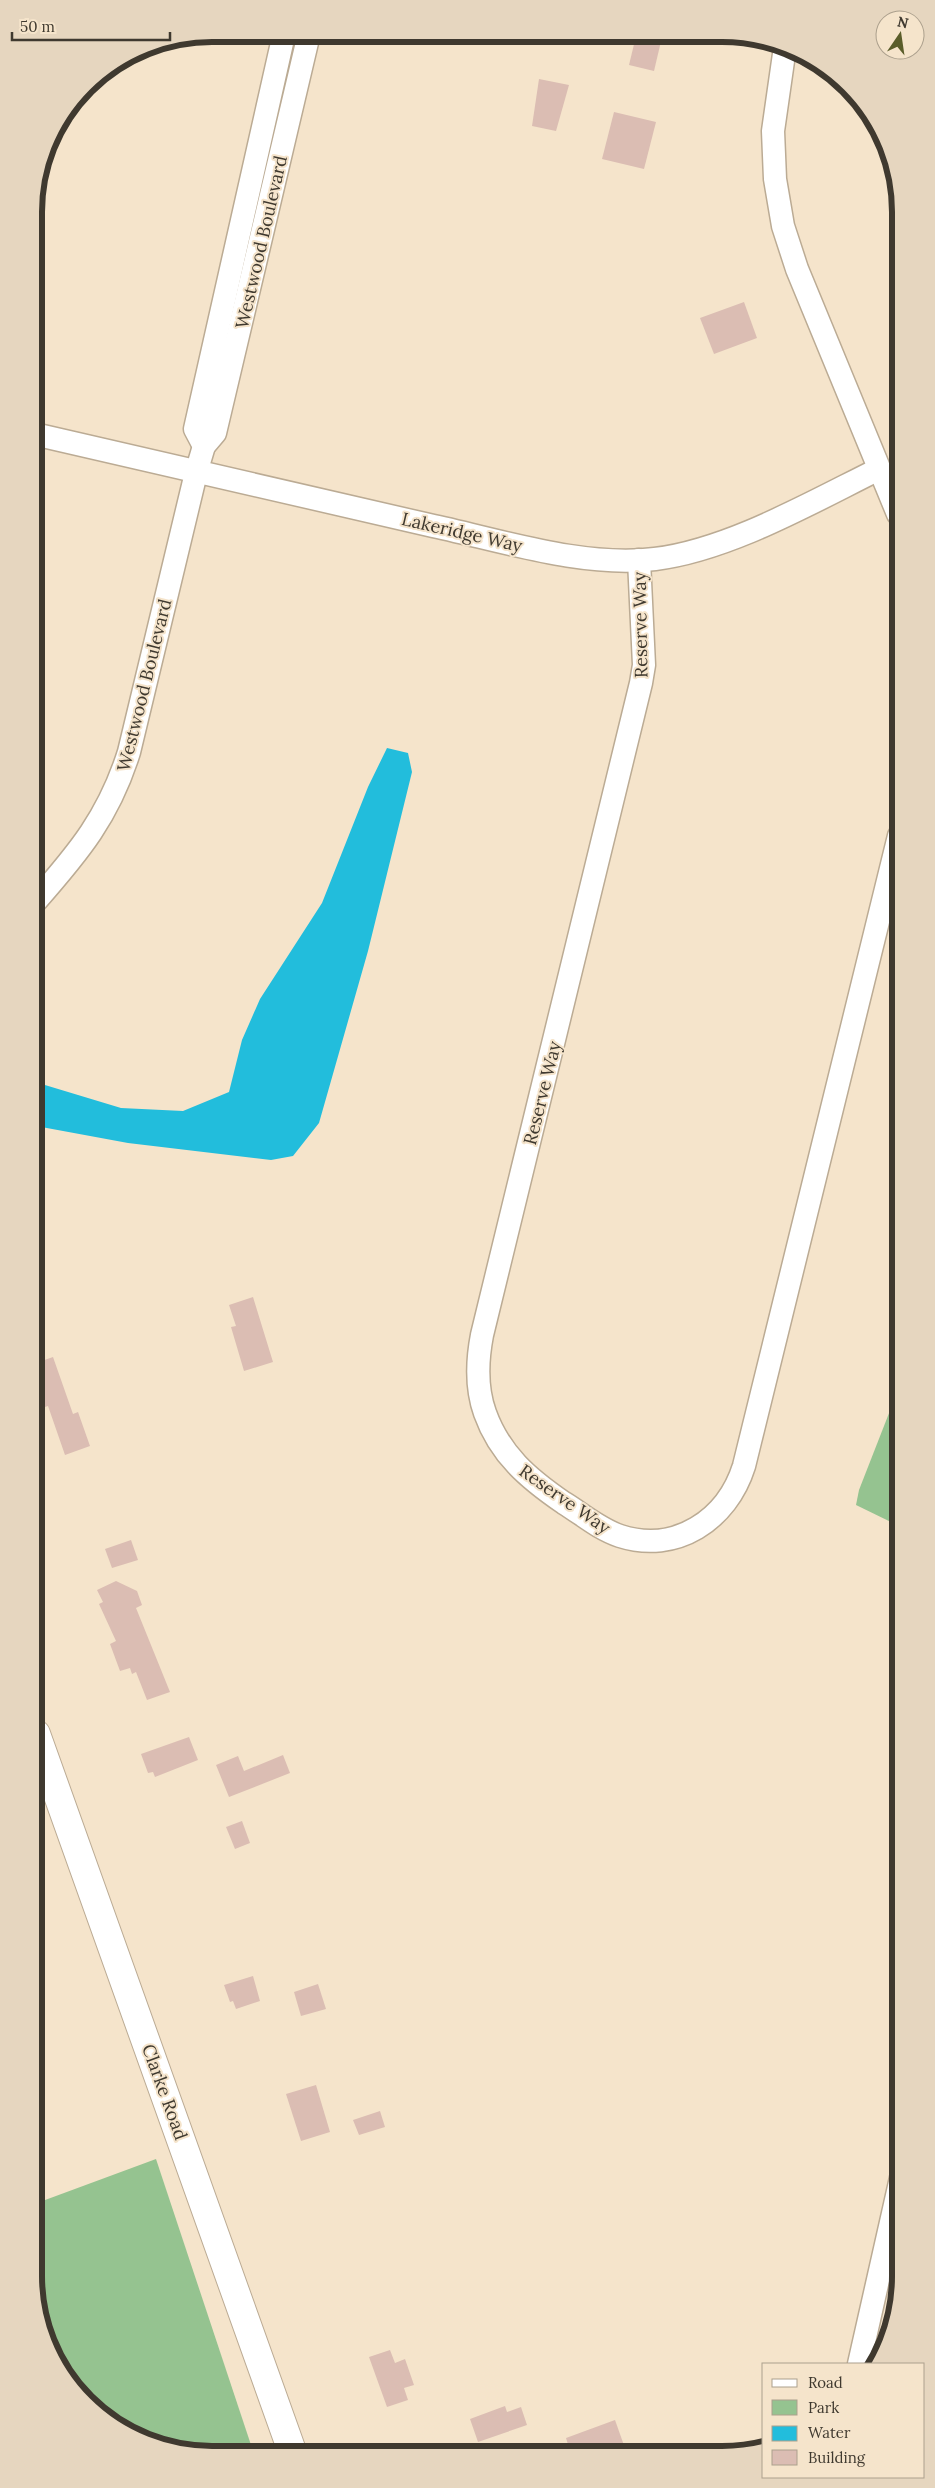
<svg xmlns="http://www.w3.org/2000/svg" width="935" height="2488" viewBox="0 0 935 2488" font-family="Lora,serif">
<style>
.green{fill:#95c390}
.water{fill:#22bddc}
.building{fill:#dbbdb3}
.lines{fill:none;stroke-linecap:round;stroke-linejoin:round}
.minor-casing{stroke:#bbab94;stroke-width:25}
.tertiary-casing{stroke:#bbab94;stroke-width:30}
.minor{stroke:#fff;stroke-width:22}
.tertiary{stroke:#fff;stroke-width:28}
.labels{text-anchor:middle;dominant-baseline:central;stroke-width:4;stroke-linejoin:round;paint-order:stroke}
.street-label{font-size:18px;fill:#3f392f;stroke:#f5e4cb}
.rim{fill:none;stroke:#3f392f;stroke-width:6}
</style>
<rect width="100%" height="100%" fill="#f5e4cb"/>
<!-- green -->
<g class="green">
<polygon points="900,1385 900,1522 895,1524 856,1505 859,1490"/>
<polygon points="156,2159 253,2451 178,2451 133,2436 86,2402 58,2365 37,2311 37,2203"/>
</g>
<!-- water -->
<polygon class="water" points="387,748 408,753 412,772 368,951 319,1123 293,1156 271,1160 128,1143 36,1126 35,1082 121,1108 183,1111 229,1092 242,1040 260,999 322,903 368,787"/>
<!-- building -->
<g class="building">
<polygon points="636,36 662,37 654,71 629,65"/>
<polygon points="539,79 569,85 556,131 532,126"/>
<polygon points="614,112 656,122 644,169 602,159"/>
<polygon points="744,302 757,338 714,354 700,318"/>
<polygon points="253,1297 273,1362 244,1371 231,1327 236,1326 229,1305"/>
<polygon points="53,1357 73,1414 78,1412 90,1446 65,1455 48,1406 36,1410 36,1363"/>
<polygon points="131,1540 138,1560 112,1568 105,1549"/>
<polygon points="116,1581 137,1591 142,1605 136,1608 170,1692 147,1700 136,1672 132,1674 130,1668 120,1671 110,1644 116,1641 99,1604 103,1602 97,1590"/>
<polygon points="189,1737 198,1760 155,1777 153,1772 148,1773 141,1754"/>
<polygon points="283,1755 290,1773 229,1797 216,1765 238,1756 244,1771"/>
<polygon points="242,1821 250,1843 235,1849 226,1827"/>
<polygon points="253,1976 260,2001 236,2009 233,2001 230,2002 224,1985"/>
<polygon points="318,1984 326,2009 301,2016 294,1992"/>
<polygon points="316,2085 330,2132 301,2141 286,2094"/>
<polygon points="380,2111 385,2127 359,2135 353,2120"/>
<polygon points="390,2350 395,2363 405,2359 414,2385 404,2388 408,2400 387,2407 369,2357"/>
<polygon points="505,2406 507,2412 521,2407 527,2425 478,2442 470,2419"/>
<polygon points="615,2420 626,2451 570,2451 566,2438"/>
</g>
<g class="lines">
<defs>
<g id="minor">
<polyline points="785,47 773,131 775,179 783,226 797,269 898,514"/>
<path d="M34,434C166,465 298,495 429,525C500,540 583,568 655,559C729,550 812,502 879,469"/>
<polyline points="204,446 195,429 284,34"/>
<path d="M639,560L644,665L641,683L482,1335C477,1361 476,1388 485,1413C500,1455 529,1479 564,1503C582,1514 599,1529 620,1536C676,1554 727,1520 744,1466L899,836"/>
<path d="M35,902C79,852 109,816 129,752L196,473L204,446L215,433L309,34"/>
<polyline points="859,2364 901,2178"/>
</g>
<polyline id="tertiary" points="36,1734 292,2451"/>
</defs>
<!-- minor casing -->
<use href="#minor" class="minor-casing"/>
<!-- tertiary casing -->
<use href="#tertiary" class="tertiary-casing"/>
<!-- minor -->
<use href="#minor" class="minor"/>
<!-- tertiary -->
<use href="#tertiary" class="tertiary"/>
</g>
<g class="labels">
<!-- street labels -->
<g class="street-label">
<text transform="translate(261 242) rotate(-77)">Westwood Boulevard</text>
<text transform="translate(462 532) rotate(13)">Lakeridge Way</text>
<text transform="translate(640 625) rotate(-91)">Reserve Way</text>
<text transform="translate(144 685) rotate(-76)">Westwood Boulevard</text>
<text transform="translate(542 1093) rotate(-76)">Reserve Way</text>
<text transform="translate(565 1499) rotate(35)">Reserve Way</text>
<text transform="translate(165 2092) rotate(70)">Clarke Road</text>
</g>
</g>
<!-- crop -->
<path d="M0 0H935V2488H0ZM212 42H722A170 170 0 0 1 892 212V2276A170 170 0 0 1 722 2446H212A170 170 0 0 1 42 2276V212A170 170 0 0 1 212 42Z" fill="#e6d6bf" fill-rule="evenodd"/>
<path class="rim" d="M212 42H722A170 170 0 0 1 892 212V2276A170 170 0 0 1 722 2446H212A170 170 0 0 1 42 2276V212A170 170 0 0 1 212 42Z"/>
<!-- legend -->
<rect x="762" y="2363" width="162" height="115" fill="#f5e4cb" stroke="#aca08d"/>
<rect x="772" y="2379" width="25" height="8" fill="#ffffff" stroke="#aca08d"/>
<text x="808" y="2388" font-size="15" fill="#3f392f">Road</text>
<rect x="772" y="2400" width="25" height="15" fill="#95c390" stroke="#aca08d"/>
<text x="808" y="2413" font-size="15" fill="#3f392f">Park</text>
<rect x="772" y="2426" width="25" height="15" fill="#22bddc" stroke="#aca08d"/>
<text x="808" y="2438" font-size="15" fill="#3f392f">Water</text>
<rect x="772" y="2450" width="25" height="15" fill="#dbbdb3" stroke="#aca08d"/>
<text x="808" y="2463" font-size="15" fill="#3f392f">Building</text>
<!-- north arrow -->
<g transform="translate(900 35) rotate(13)"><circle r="24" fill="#f5e4cb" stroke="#aca08d"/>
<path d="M0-4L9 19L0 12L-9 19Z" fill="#5a5d2a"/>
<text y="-8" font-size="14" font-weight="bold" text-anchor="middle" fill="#3f392f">N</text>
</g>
<!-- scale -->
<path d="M12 32v8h158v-8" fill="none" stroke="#3f392f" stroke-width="2.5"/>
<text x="20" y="32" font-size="15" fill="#3f392f" stroke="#f5e4cb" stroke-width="4" paint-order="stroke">50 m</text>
</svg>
